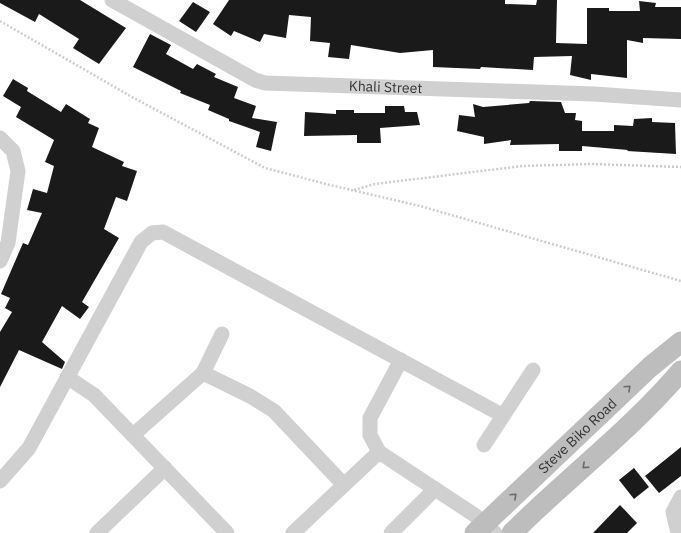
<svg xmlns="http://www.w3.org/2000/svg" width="681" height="533" viewBox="0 0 681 533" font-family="'IBM Plex Sans',sans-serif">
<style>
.building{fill:#1a1a1a}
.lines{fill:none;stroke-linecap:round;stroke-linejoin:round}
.path{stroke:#cdcdcd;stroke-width:2.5;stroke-dasharray:2 2;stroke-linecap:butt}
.street{stroke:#d0d0d0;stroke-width:15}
.secondary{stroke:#bdbdbd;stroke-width:21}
.oneway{stroke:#6a6a6a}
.labels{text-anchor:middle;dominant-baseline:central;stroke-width:4;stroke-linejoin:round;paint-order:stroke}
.street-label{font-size:14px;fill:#333;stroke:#fff}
</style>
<rect width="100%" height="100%" fill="#fff"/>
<!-- building -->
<g class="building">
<polygon points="0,0 80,0 126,28 99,64 73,48 79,39 39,14 35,22 0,3"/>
<polygon points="229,0 505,0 505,4 536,5 537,0 557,0 556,43 587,44 587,8 609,8 609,11 640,11 639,1 656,3 655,7 681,7 681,39 643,38 643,43 627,40 627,78 591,74 591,80 570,75 572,56 534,57 533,70 481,67 480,69 433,67 433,50 400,53 351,45 349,59 328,57 330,43 310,41 311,17 289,15 286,38 264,34 260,42 234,31 231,36 213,24"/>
<polygon points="193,2 210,12 196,32 179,21"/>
<polygon points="150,34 171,45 166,54 193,69 197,64 216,74 214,77 238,87 234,98 256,106 252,118 277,122 271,151 256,147 260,132 229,121 229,119 208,110 210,105 180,93 181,91 133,67"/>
<polygon points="13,79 28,88 27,91 61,112 66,104 90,119 88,123 99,128 92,147 124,162 122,166 137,171 127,201 116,197 104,229 119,238 82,302 89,307 80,319 62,306 42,342 65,362 62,369 19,350 0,387 0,332 12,312 5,308 10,298 1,294 23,243 28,245 42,213 27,210 33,189 47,193 54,166 45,162 54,140 16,117 21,107 3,96"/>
<polygon points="530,101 561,102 565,113 576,113 575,120 582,121 582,131 614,131 614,125 633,126 634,119 652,118 652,122 675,123 676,154 627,151 628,150 582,146 582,151 559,151 559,144 510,145 511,140 484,144 484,137 457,131 459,115 475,117 473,104 483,107 529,103"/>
<polygon points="385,106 404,106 405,112 417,112 420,125 380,128 381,143 357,143 357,135 304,136 305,112 336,114 336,110 354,110 354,113 385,113"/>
<polygon points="681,447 681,476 659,493 645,476"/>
<polygon points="634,468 649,487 634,499 619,480"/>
<polygon points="620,505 637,523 627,533 593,533"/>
</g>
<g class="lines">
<!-- path -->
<g class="path">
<polyline points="0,21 132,97 265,168 330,185 420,206 681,281"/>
<polyline points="354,190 375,184 522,166 592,164 681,167"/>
</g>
<!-- street -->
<g class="street">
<path id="s1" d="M112,0L255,80L265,83L594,94L681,100"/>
<polyline points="0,138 13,151 18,171 8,243 0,261"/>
<polyline points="401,360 370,418 370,435 379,452 435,489"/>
<polyline points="203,373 222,334"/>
<polyline points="67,377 94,395 227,533"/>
<polyline points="133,435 203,373 250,396 274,411 344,485"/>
<polyline points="484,445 533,370"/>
<polyline points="0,481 29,448 141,242 152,233 163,232 502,415"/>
<polyline points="97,533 165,468"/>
<polyline points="293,533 379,452"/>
<polyline points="391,533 435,489 476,516 495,533"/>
<polyline points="678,533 673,512 681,497"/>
</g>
<!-- secondary -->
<g class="secondary">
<path id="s2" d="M475,533L650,367L681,342"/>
<path d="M512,533C567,478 630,431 681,371"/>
</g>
</g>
<!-- one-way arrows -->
<defs><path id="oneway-chevron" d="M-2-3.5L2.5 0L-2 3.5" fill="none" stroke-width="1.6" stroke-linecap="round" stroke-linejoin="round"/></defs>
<g class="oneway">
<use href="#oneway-chevron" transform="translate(628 388) rotate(-43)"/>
<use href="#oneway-chevron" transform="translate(585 466) rotate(138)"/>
<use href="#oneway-chevron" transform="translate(514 496) rotate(-43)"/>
</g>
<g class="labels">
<!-- street labels -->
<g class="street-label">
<text stroke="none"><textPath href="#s1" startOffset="295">Khali Street</textPath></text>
<text stroke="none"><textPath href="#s2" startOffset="141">Steve Biko Road</textPath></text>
</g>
</g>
</svg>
